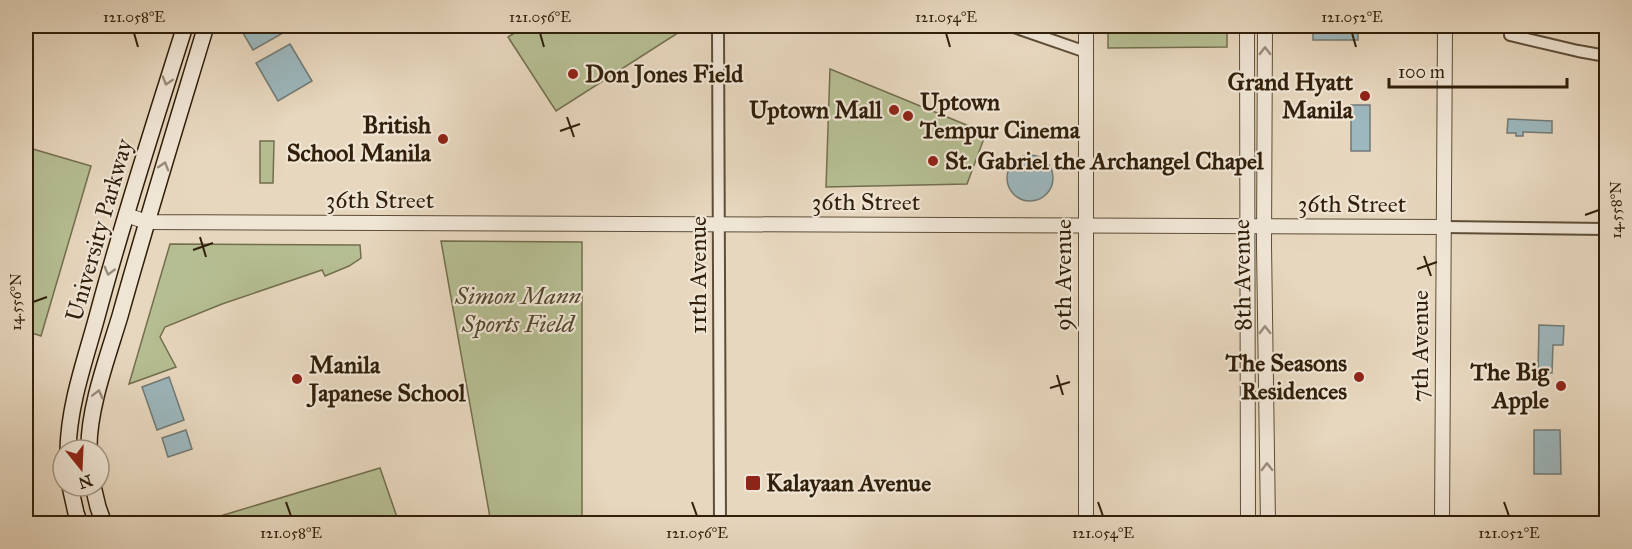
<svg xmlns="http://www.w3.org/2000/svg" width="1632" height="549" viewBox="0 0 1632 549" font-family="'IM FELL Great Primer',serif">
<style>
.green{fill:#b5be92;stroke:#736e4e;stroke-width:1.5}
.water{fill:#9cb7bd;stroke:#717a75;stroke-width:1.5}
.lines{fill:none;stroke-linecap:round;stroke-linejoin:round}
.minor-casing{stroke:#5e4d37;stroke-width:14}
.tertiary-casing{stroke:#5e4d37;stroke-width:16}
.secondary-casing{stroke:#311f0a;stroke-width:18}
.minor{stroke:#efe5d5;stroke-width:10}
.tertiary{stroke:#efe5d5;stroke-width:14}
.secondary{stroke:#efe5d5;stroke-width:15}
.oneway{stroke:#9a8c7a}
.ticks{fill:none;stroke:#311f0a;stroke-width:2}
.poi-dot{fill:#8f2418;stroke:#efe5d5;stroke-width:2}
.labels{text-anchor:middle;dominant-baseline:central;stroke-width:4.5;stroke-linejoin:round;paint-order:stroke}
.poi-label{font-size:24px;font-weight:bold;fill:#311f0a;stroke:#efe5d5;text-anchor:start}
.street-label{font-size:24px;fill:#311f0a;stroke:#efe5d5}
.park-label{font-size:24px;font-style:italic;fill:#52472c;stroke:#efe5d5}
.neatline{fill:none;stroke:#311f0a;stroke-width:2}
.ticks-label{font-size:15px;text-anchor:middle;fill:#311f0a}
</style>
<rect width="100%" height="100%" fill="#e7d7be"/>
<filter id="stains"><feTurbulence type="fractalNoise" baseFrequency=".00333" numOctaves="4"/><feColorMatrix values="0 0 0 0 .2 0 0 0 0 .09 0 0 0 0 .02 0 0 0 .5 -.17"/></filter>
<radialGradient id="worn" r=".72"><stop offset=".6" stop-color="#630" stop-opacity="0"/><stop offset="1" stop-color="#630" stop-opacity=".3"/></radialGradient>
<!-- green -->
<g class="green">
<polygon points="526,26 678,26 681,31 556,111 508,37"/>
<polygon points="1108,26 1227,26 1227,47 1108,48"/>
<polygon points="830,69 986,133 967,184 826,187"/>
<polygon points="260,141 274,141 273,183 260,183"/>
<polygon points="26,147 91,166 41,336 26,331"/>
<polygon points="441,241 582,242 582,523 491,523"/>
<polygon points="170,244 360,245 361,258 349,266 325,276 322,270 222,304 165,327 160,337 176,367 129,384"/>
<polygon points="380,468 399,523 197,523"/>
</g>
<!-- water -->
<g class="water">
<polygon points="258,26 279,26 283,33 253,50 243,33"/>
<rect x="1313" y="26" width="45" height="14"/>
<polygon points="290,44 312,81 278,101 256,63"/>
<rect x="1351" y="105" width="19" height="46"/>
<polygon points="1508,119 1552,121 1552,133 1523,132 1523,136 1516,136 1516,133 1507,133"/>
<circle cx="1030" cy="178" r="23"/>
<polygon points="1539,325 1564,326 1563,345 1553,345 1552,373 1538,372"/>
<polygon points="169,377 184,420 157,430 142,387"/>
<polygon points="186,430 192,449 168,457 162,438"/>
<polygon points="1534,430 1560,430 1561,474 1534,474"/>
</g>
<g class="lines">
<defs>
<g id="minor">
<polyline points="718,26 720,524"/>
<polyline points="1011,26 1086,52"/>
<polyline points="1513,26 1510,35 1578,51 1606,56"/>
<polyline points="1444,227 1606,229"/>
</g>
<g id="tertiary">
<polyline points="1247,26 1248,524"/>
<polyline points="1265,26 1264,245 1268,524"/>
<polyline points="126,215 147,222 1444,227"/>
<polyline points="1086,524 1086,26"/>
<polyline points="1442,524 1445,26"/>
</g>
<g id="secondary">
<path d="M68,450C69,403 86,358 98,313C124,216 155,121 185,26"/>
<path d="M89,450C88,409 108,356 120,316C147,219 177,122 206,26"/>
<polyline points="70,486 76,513 80,524"/>
<polyline points="93,486 98,507 104,524"/>
</g>
</defs>
<!-- minor casing -->
<use href="#minor" class="minor-casing"/>
<!-- tertiary casing -->
<use href="#tertiary" class="tertiary-casing"/>
<!-- secondary casing -->
<use href="#secondary" class="secondary-casing"/>
<!-- minor -->
<use href="#minor" class="minor"/>
<!-- tertiary -->
<use href="#tertiary" class="tertiary"/>
<!-- secondary -->
<use href="#secondary" class="secondary"/>
</g>
<!-- one-way arrows -->
<defs><path id="oneway-chevron" d="M-2-3.5L2.5 0L-2 3.5" fill="none" stroke-width="1.6" stroke-linecap="round" stroke-linejoin="round" transform="scale(1.5)"/></defs>
<g class="oneway">
<use href="#oneway-chevron" transform="translate(1265 51) rotate(-90)"/>
<use href="#oneway-chevron" transform="translate(167 81) rotate(107)"/>
<use href="#oneway-chevron" transform="translate(164 166) rotate(-73)"/>
<use href="#oneway-chevron" transform="translate(109 271) rotate(105)"/>
<use href="#oneway-chevron" transform="translate(1265 330) rotate(-91)"/>
<use href="#oneway-chevron" transform="translate(98 394) rotate(-76)"/>
<use href="#oneway-chevron" transform="translate(1267 467) rotate(-91)"/>
</g>
<!-- ticks -->
<path class="ticks" d="M134,33L138,47M540,33L544,47M946,33L950,47M1352,33L1356,47M567,117L574,137M560,131L580,124M1585,215L1599,210M200,237L206,257M193,250L213,243M1424,256L1431,276M1417,269L1437,262M33,302L47,297M1057,375L1063,395M1050,388L1070,382M286,502L291,516M692,502L697,516M1098,502L1103,516M1504,502L1509,516"/>
<!-- markers -->
<g class="poi-dot">
<circle cx="573" cy="74" r="6"/>
<circle cx="1365" cy="96" r="6"/>
<circle cx="894" cy="110" r="6"/>
<circle cx="908" cy="116" r="6"/>
<circle cx="443" cy="139" r="6"/>
<circle cx="933" cy="161" r="6"/>
<circle cx="1359" cy="377" r="6"/>
<circle cx="297" cy="379" r="6"/>
<circle cx="1561" cy="386" r="6"/>
<rect x="745" y="475" width="16" height="16" rx="3"/>
</g>
<g class="labels">
<!-- poi labels -->
<g class="poi-label">
<text x="585" y="74">Don Jones Field</text>
<text x="1353" y="82" text-anchor="end">Grand Hyatt<tspan x="1353" dy="28">Manila</tspan></text>
<text x="920" y="102">Uptown<tspan x="920" dy="28">Tempur Cinema</tspan></text>
<text x="882" y="110" text-anchor="end">Uptown Mall</text>
<text x="431" y="125" text-anchor="end">British<tspan x="431" dy="28">School Manila</tspan></text>
<text x="945" y="161">St. Gabriel the Archangel Chapel</text>
<text x="1347" y="363" text-anchor="end">The Seasons<tspan x="1347" dy="28">Residences</tspan></text>
<text x="309" y="365">Manila<tspan x="309" dy="28">Japanese School</tspan></text>
<text x="1549" y="372" text-anchor="end">The Big<tspan x="1549" dy="28">Apple</tspan></text>
<text x="766" y="483">Kalayaan Avenue</text>
</g>
<!-- street labels -->
<g class="street-label">
<text x="380" y="200">36th Street</text>
<text x="866" y="202">36th Street</text>
<text x="1352" y="204">36th Street</text>
<text transform="translate(99 230) rotate(-74)">University Parkway</text>
<text transform="translate(698 275) rotate(-90)">11th Avenue</text>
<text transform="translate(1063 275) rotate(-90)">9th Avenue</text>
<text transform="translate(1242 275) rotate(-91)">8th Avenue</text>
<text transform="translate(1420 346) rotate(-90)">7th Avenue</text>
</g>
<!-- park labels -->
<g class="park-label">
<text x="518" y="296">Simon Mann<tspan x="518" dy="28">Sports Field</tspan></text>
</g>
</g>
<!-- margin -->
<rect width="1632" height="549" fill="none" stroke="#e7d7be" stroke-width="66"/>
<!-- north arrow -->
<g transform="translate(81 468) rotate(162)"><circle r="28" fill="#efe5d5" stroke="#a39684" stroke-width="1.5"/>
<path d="M0-4.5L10 22L0 15L-10 22Z" fill="#8f2418"/>
<text y="-9" font-size="16" font-weight="bold" text-anchor="middle" fill="#311f0a">N</text>
</g>
<!-- scale -->
<path d="M1389 78v9h178v-9" fill="none" stroke="#311f0a" stroke-width="3"/>
<text x="1398" y="78" font-size="18" fill="#311f0a" stroke="#efe5d5" stroke-width="4.5" paint-order="stroke">100 m</text>
<rect x="33" y="33" width="1566" height="483" class="neatline"/>
<g class="ticks-label">
<text x="134" y="22">121.058°E</text>
<text x="540" y="22">121.056°E</text>
<text x="946" y="22">121.054°E</text>
<text x="1352" y="22">121.052°E</text>
<text transform="translate(1616 210) rotate(-90)" y="5">14.558°N</text>
<text transform="translate(16 302) rotate(-90)" y="5">14.556°N</text>
<text x="291" y="538">121.058°E</text>
<text x="697" y="538">121.056°E</text>
<text x="1103" y="538">121.054°E</text>
<text x="1509" y="538">121.052°E</text>
</g>
<rect width="100%" height="100%" filter="url(#stains)"/>
<rect width="100%" height="100%" fill="url(#worn)"/>
</svg>
